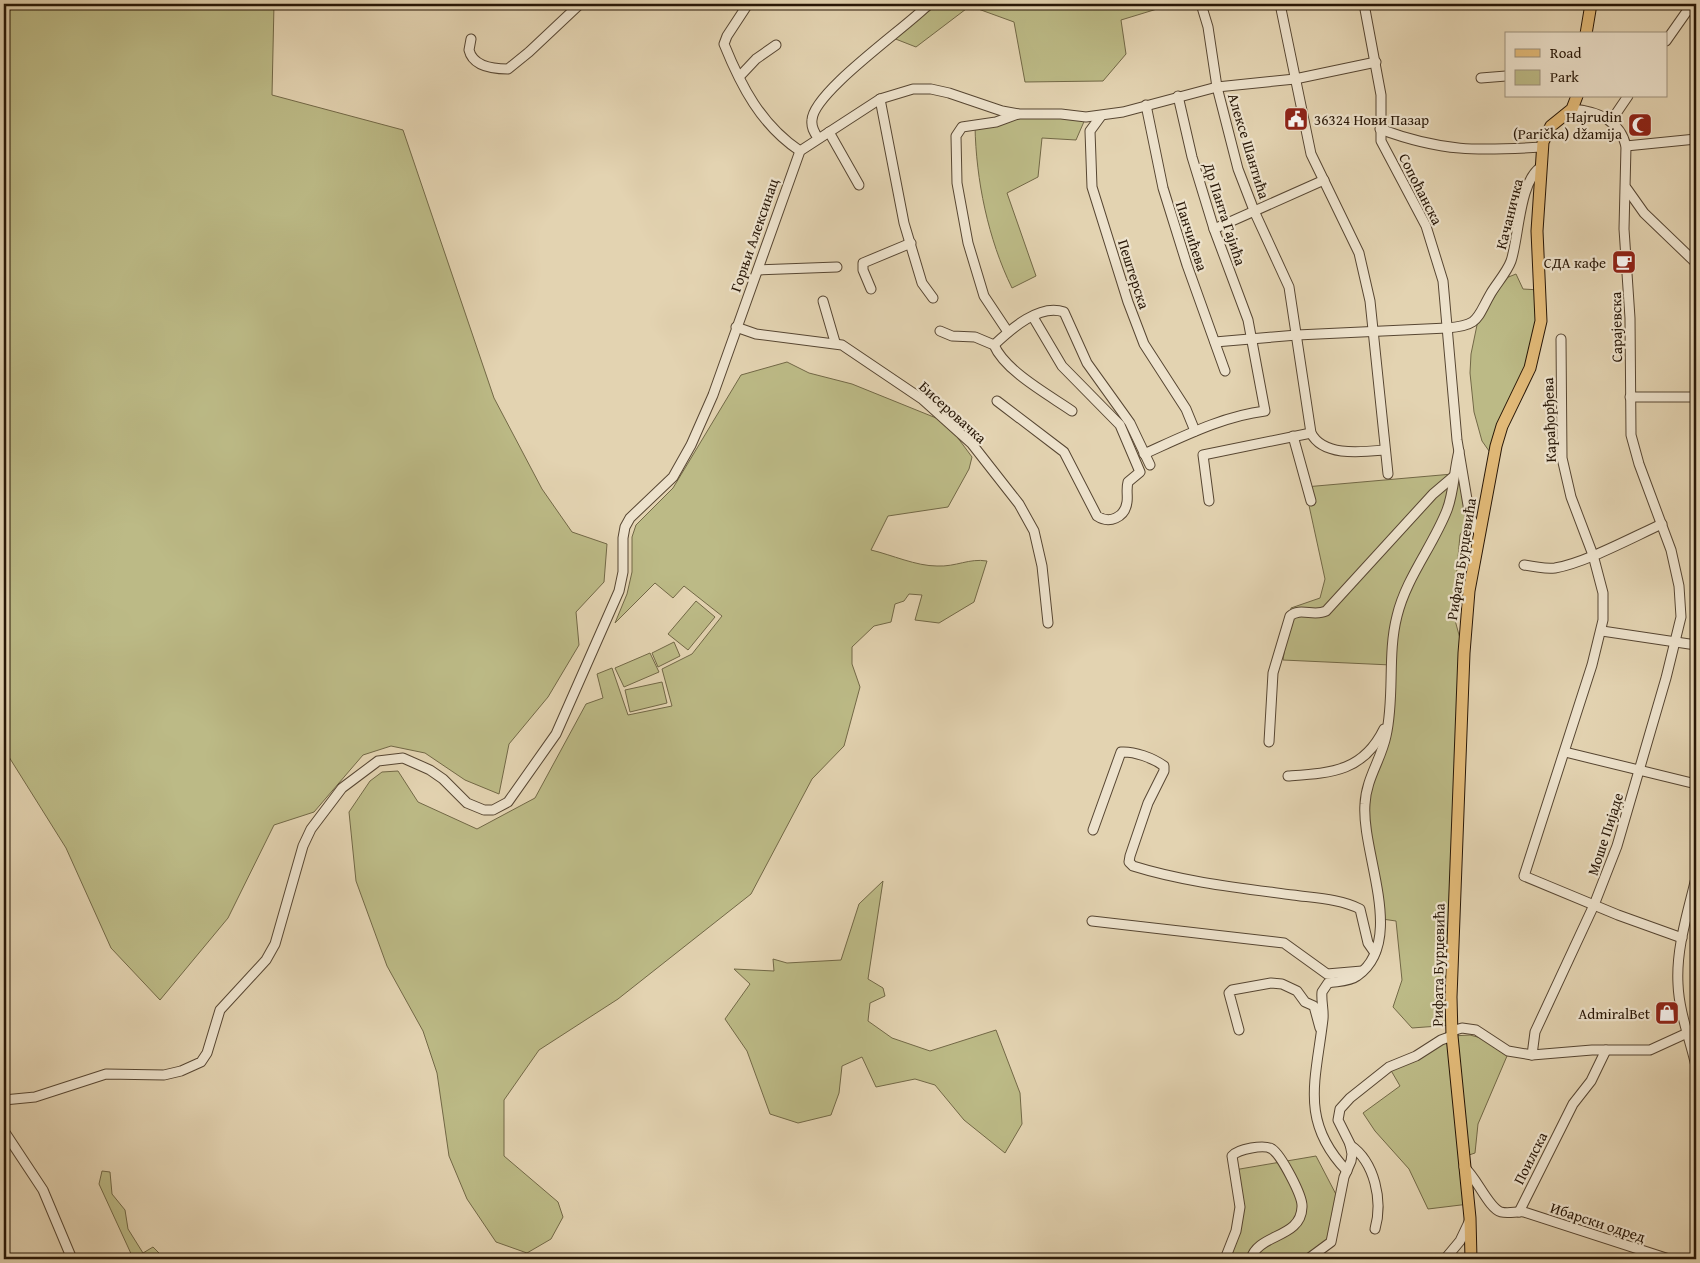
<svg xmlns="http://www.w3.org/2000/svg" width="1700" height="1263" viewBox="0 0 1700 1263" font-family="'Gentium Book Plus',serif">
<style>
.green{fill:#bcba86;stroke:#726846}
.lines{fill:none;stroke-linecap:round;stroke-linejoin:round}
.minor-casing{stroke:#574632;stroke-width:11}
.major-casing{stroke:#281707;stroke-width:13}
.minor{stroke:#ede2cc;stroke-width:9}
.major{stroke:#e2ba78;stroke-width:11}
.labels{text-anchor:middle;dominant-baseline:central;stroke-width:4.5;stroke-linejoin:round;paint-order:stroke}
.poi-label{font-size:15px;fill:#281707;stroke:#ede2cc;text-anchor:end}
.street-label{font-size:15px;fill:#281707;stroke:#ede2cc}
</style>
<rect width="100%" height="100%" fill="#e3d3b1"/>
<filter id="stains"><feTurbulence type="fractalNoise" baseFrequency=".004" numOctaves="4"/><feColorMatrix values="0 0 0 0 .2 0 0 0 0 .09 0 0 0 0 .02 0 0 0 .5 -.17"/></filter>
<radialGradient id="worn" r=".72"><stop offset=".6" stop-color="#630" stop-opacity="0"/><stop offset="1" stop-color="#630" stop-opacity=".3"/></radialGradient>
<!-- green -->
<g class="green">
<polygon points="18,4 274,4 272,95 403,130 494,398 542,489 572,532 607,544 604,582 576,612 579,645 548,697 509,744 499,794 465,780 425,753 391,746 363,755 314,812 274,825 228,918 160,1000 111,948 66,848 4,749 4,15"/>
<polygon points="935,4 1154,4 1157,9 1121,20 1126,54 1103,81 1025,82 1014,22 970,6 916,47 893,38 932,9"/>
<path d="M1019,114L1086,117L1076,140L1042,138L1038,177L1007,193L1036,276L1012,288C988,239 976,180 975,126Z"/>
<polygon points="1516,274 1523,289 1540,290 1541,321 1494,458 1482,441 1474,412 1470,373 1471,354 1477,325 1506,278"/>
<path d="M787,362L809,373L852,384L946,422L972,457L969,469L948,507L888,516L871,550C892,555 916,566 937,566C956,567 969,558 987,561L974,602L939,623L915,620L922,595L909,594L904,601L895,604L891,622L874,626L852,647V664L860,687L844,746L812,779L751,894L618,999L539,1050L504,1100V1156L558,1202L563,1217L551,1239L527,1253L496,1242L467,1199L449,1156L437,1073L423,1031L387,966L356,881L349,812L370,781L382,772L398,771L418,802L477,829L535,798L586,704L603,698L597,674L612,668L628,715L672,706L662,669L692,654L722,616L684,586L673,598L655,583L615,623L627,594L632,572V537L636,525L673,488L741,375Z"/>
<polygon points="1464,473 1470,517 1460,535 1453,613 1464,653 1452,1025 1412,1028 1393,1007 1402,980 1396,921 1382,919 1364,809 1381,752 1391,665 1283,660 1291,608 1320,598 1325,579 1305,487"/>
<polygon points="696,601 715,617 688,650 668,634"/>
<polygon points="674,642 680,656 658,667 652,653"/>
<polygon points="650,653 659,672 624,687 615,668"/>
<polygon points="662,682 667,703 630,712 625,690"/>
<polygon points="883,881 868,979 883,988 885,996 870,1003 868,1021 892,1038 930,1051 996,1030 1020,1093 1022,1124 1005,1153 964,1120 935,1085 915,1079 876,1087 862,1057 842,1066 839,1093 831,1115 798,1123 770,1114 747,1051 725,1019 750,984 734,969 774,971 773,959 787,963 841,960 859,904"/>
<polygon points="1470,1035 1481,1038 1507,1056 1478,1124 1475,1153 1463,1157 1469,1204 1428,1209 1409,1169 1375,1131 1363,1113 1400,1086 1389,1067 1452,1036"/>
<polygon points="1316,1156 1340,1202 1334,1233 1308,1259 1225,1259 1236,1226 1234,1170"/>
<polygon points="102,1171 110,1172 112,1194 125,1210 128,1229 143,1253 153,1247 160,1254 160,1259 127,1259 133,1258 99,1184"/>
</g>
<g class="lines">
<defs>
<g id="minor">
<path d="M748,4L727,36L724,44C741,86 761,125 800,151"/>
<path d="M1201,4L1208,27L1217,87L1238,169L1255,213L1289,287L1311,433C1323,457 1362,452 1385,450"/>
<polyline points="1280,4 1311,154 1359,253 1370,301 1388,474"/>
<polyline points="1364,4 1381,95 1381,141 1426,226 1443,281 1457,440 1470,517 1479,533"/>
<path d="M471,39L469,50C473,67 493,69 508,69L529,52L580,4"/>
<polyline points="1666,41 1692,4"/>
<polyline points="740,76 756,59 776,45"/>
<polyline points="1481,78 1506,76"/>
<polyline points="880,99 904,223 922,283 933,298"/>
<polyline points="1146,105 1163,188 1187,265 1225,371"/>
<polyline points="1101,116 1090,131 1092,187 1128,302 1144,344 1186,409 1195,431"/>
<polyline points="1611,121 1628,96"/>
<path d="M1380,129C1442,152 1477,151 1542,147"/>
<polyline points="829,132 859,185"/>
<path d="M818,138C814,132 811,127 812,120C813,92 907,27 929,4"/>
<polyline points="1626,146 1696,139"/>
<polyline points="1627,189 1644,213 1696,263"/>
<polyline points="1214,229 1324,180"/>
<polyline points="758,270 837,267"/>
<polyline points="871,289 863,270 863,263 911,243"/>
<polyline points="823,301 835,342"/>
<polyline points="736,327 756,334 842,345 922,399 972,444 1019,504 1034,531 1042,566 1048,623"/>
<path d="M940,331L952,336L975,337L994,345C1005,371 1049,395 1072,411"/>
<polyline points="1008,332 984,296 968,243 957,183 956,136 962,127 996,122 1018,114"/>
<polyline points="1561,339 1562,458 1571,497 1593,555 1603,593 1603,620 1592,665 1524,876 1618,915 1682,938"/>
<path d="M1215,342L1297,335L1447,328C1480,325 1476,319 1491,293C1497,283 1507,272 1511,261C1519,238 1519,181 1541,167"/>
<path d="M994,345C1011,329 1040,303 1064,312L1087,363L1130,423L1150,465"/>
<polyline points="1630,397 1696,397"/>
<path d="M997,401L1064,452L1097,516C1109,524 1125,518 1127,502C1128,496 1126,489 1128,482L1140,472L1120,425L1062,366L1033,317"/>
<polyline points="1293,436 1311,501"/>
<path d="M1144,454C1182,437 1223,416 1265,411L1248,320L1214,229L1192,157L1178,96"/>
<polyline points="1209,501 1203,455 1311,433"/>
<path d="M1524,565C1534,567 1545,569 1555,568C1585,563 1633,537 1662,524"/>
<polyline points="1602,631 1696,645"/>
<path d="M1269,742L1273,673L1290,616C1300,607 1314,617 1326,611L1433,494L1453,477"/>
<polyline points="1565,752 1696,784"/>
<path d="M1288,776C1331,773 1363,772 1384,729"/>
<path d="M1093,830L1121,752C1134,751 1153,758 1164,766V771L1148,803L1130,856L1129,862L1133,866C1184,882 1240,888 1293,895C1315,898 1341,899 1360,909L1368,943L1375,953"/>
<path d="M1696,878C1688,912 1676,948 1678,984C1679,1012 1690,1039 1696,1066"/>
<polyline points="1092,921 1284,943 1327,974 1362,971"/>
<polyline points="1239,1030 1229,993 1232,990 1271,983 1282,984 1297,991 1305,1002 1314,1006 1320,1028"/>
<polyline points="1452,1031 1462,1028 1476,1030 1508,1051 1532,1055 1592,1050 1650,1050 1696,1029"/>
<path d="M1532,1055L1535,1032L1594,905L1617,846L1666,678L1681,617L1679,586L1671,550L1639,464L1631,435L1630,318L1624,229L1626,146C1620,120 1596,111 1572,109"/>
<polyline points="4,1100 35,1097 106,1074 164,1075 181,1071 201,1062 207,1053 220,1010 266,960 275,944 303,846 311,829 342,788 378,761 403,758 430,770 443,779 467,803 484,810 493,810 508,802 556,734 619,591 623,572 623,538 625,527 630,518 673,477 691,445 713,395 800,151 880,99 913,89 931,89 949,93 1002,111 1019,114 1061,114 1086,117 1123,112 1217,87 1295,79 1376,62"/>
<polyline points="4,1131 43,1190 72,1259"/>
<path d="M1350,1145C1375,1162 1383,1201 1375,1229"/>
<path d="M1464,1167C1477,1178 1489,1209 1501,1212C1509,1214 1517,1211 1524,1212L1669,1259"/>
<path d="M1347,1171C1299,1121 1316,1080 1323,1019C1324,1010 1321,1001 1322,992L1328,983C1337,981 1349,982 1357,976C1407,941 1361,853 1365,804C1366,779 1381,760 1386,736C1395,697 1387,655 1397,616C1406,578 1433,546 1447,510C1454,492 1454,470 1459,451"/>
<polyline points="1519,1212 1573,1104 1591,1081 1606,1050"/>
<path d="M1225,1259L1236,1231L1240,1207L1232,1156C1238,1149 1264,1144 1272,1149C1281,1155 1303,1196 1302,1207C1301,1239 1258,1233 1251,1259"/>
<polyline points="1308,1259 1331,1242 1344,1177 1351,1161 1352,1154 1350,1144 1338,1120 1340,1109 1350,1098 1389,1067 1416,1056 1441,1040 1452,1036"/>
<polyline points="1445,1259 1460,1241 1469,1222"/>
</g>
<g id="major">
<polyline points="1586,34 1591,4"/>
<polyline points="1471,1259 1470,1218 1452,1036 1451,997 1464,653 1469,591 1496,446 1502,426 1530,368 1541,321 1537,231 1543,142 1551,126 1572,109 1577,96"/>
</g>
</defs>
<!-- minor casing -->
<use href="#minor" class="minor-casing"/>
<!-- major casing -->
<use href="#major" class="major-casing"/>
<!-- minor -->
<use href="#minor" class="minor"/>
<!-- major -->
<use href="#major" class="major"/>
</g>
<!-- icons -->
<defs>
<symbol id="civic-square" viewBox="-11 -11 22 22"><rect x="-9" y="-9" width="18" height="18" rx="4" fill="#8f2418" stroke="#ede2cc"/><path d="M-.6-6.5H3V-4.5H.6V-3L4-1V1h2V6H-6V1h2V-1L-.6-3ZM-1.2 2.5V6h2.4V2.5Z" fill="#fff"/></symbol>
<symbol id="mosque-square" viewBox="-11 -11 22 22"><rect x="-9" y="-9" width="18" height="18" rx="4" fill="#8f2418" stroke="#ede2cc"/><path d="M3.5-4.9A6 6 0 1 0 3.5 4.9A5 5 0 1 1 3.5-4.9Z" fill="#fff"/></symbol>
<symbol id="cafe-square" viewBox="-11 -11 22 22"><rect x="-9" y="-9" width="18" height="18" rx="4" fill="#8f2418" stroke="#ede2cc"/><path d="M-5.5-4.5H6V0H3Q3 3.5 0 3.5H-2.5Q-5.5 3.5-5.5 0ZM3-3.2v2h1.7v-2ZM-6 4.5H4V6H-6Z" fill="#fff"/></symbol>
<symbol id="shop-square" viewBox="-11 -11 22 22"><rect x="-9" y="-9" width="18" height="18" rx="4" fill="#8f2418" stroke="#ede2cc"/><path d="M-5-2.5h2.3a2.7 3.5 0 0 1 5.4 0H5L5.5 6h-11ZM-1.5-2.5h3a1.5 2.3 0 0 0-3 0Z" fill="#fff"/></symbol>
</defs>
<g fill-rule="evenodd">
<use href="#civic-square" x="1282" y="105" width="28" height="28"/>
<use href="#mosque-square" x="1626" y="111" width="28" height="28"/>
<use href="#cafe-square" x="1610" y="248" width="28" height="28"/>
<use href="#shop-square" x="1653" y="999" width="28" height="28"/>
</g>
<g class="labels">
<!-- poi labels -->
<g class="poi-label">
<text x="1622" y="116">Hajrudin<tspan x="1622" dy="17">(Parička) džamija</tspan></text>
<text x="1314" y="119" text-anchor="start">36324 Нови Пазар</text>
<text x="1606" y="262">СДА кафе</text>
<text x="1650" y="1013">AdmiralBet</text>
</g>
<!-- street labels -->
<g class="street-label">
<text transform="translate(1249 146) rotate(73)">Алексе Шантића</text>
<text transform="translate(1421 189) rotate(63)">Сопоћанска</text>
<text transform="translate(1225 214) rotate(72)">Др Панта Гајића</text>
<text transform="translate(1509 214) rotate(-76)">Качаничка</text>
<text transform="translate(754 235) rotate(-71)">Горњи Алексинац</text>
<text transform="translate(1192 236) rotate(72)">Панчићева</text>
<text transform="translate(1134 274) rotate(72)">Пештерска</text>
<text transform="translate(1616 327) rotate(-91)">Сарајевска</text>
<text transform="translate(953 412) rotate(42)">Бисеровачка</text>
<text transform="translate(1549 420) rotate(-92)">Карађорђева</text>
<text transform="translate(1461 559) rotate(-81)">Рифата Бурџевића</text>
<text transform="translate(1605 834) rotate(-72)">Моше Пијаде</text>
<text transform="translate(1438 965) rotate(-89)">Рифата Бурџевића</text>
<text transform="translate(1530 1158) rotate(-63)">Поилска</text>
<text transform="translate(1598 1222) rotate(18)">Ибарски одред</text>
</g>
</g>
<!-- margin -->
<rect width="1700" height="1263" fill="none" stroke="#e3d3b1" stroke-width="20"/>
<rect x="5" y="5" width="1690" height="1253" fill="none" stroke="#281707" stroke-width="2.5"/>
<rect x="10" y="10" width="1680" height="1243" fill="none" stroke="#281707"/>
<!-- legend -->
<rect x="1505" y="32" width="162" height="65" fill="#ede2cc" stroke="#9e917d"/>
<rect x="1515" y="49" width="25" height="8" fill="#e2ba78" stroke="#9e917d"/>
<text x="1550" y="58" font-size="15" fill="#281707">Road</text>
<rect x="1515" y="70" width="25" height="15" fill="#bcba86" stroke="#9e917d"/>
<text x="1550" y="82" font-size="15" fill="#281707">Park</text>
<rect width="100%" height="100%" filter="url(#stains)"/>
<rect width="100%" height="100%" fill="url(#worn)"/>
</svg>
